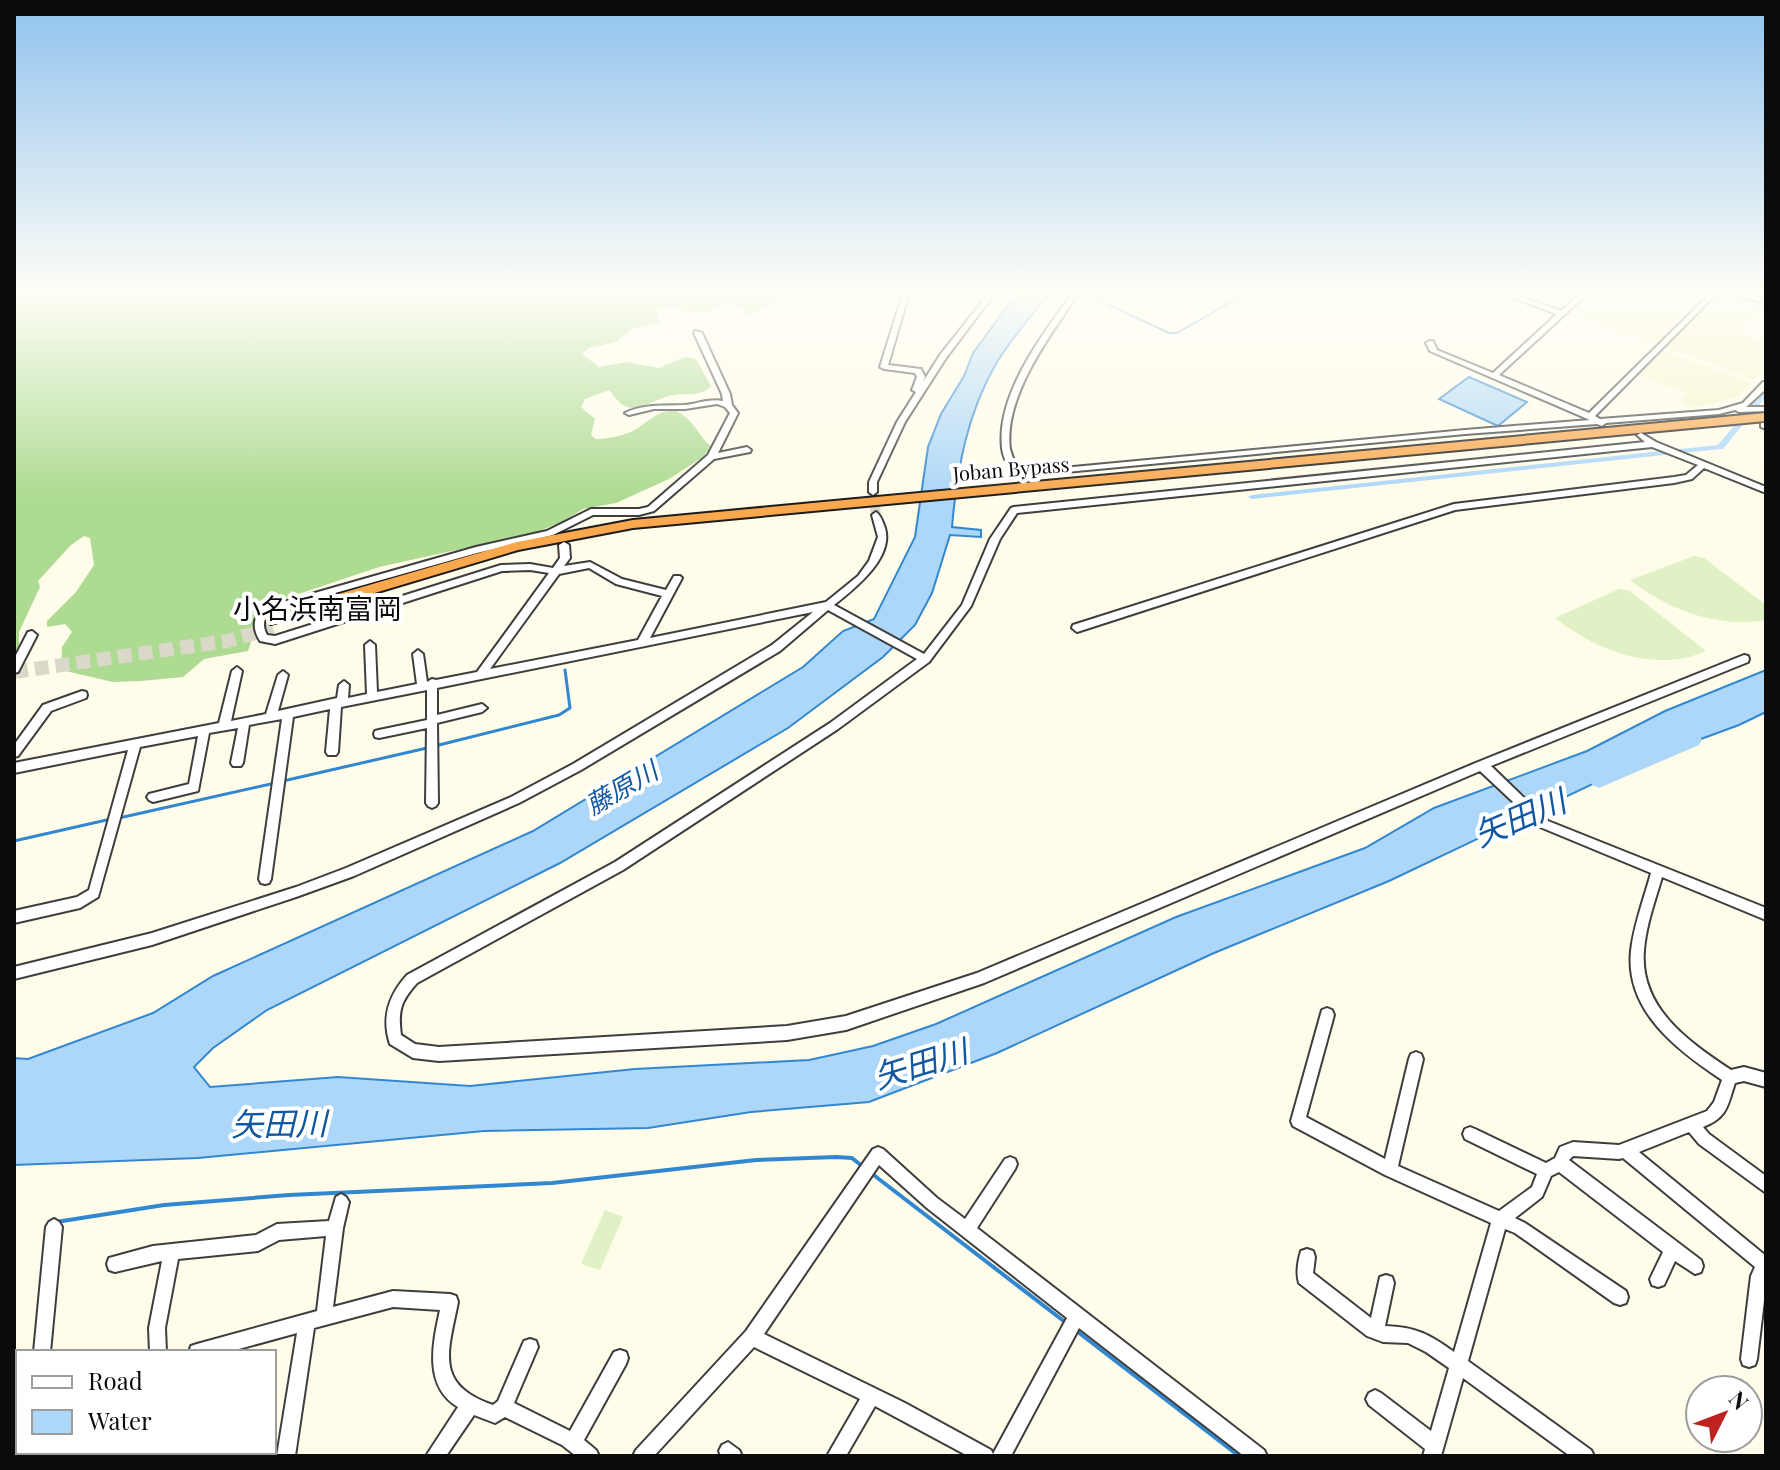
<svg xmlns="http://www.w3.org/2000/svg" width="1780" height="1470" viewBox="0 0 1780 1470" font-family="'Playfair Display','Noto Sans JP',serif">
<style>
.farmland{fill:#f5f4ca}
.forest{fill:#aedb92}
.pitch{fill:#dff1c5}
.water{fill:#add7f8;stroke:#3287d1;stroke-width:2}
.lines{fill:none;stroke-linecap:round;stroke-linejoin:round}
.stream-far2{stroke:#3287d1;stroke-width:2}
.stream-far1{stroke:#3287d1;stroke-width:3}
.stream{stroke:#3287d1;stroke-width:4}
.canal{fill:#add7f8;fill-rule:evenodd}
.river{fill:#add7f8;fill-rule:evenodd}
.minor-tunnel{stroke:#dad8c9;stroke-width:10;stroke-dasharray:10 5;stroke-linecap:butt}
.highway-tunnel{stroke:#dad8c9;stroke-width:14;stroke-dasharray:14 7;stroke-linecap:butt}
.minor-casing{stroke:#3e3e3e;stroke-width:4}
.highway-casing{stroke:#1c1c1c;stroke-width:4}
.minor{fill:#fff;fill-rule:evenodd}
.highway{fill:#f9a84e;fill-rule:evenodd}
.labels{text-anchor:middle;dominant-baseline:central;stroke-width:8;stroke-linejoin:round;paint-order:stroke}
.far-street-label{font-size:20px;fill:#0b0b0b;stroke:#fff}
.water-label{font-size:26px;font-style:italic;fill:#1258a0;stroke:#fff}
.quarter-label{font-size:28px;fill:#0b0b0b;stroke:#fff}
.near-water-label{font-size:32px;font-style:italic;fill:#1258a0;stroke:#fff}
</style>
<rect width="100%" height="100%" fill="#fffcea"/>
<!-- farmland -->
<g class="farmland">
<polygon points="1523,293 1710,293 1659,344 1519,296"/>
<polygon points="1718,293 1730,293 1766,304 1766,321 1752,316 1738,331 1766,341 1766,366 1755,380 1664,347"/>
<polygon points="1660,350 1752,382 1739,396 1693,408 1680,402 1687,393 1636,374"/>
</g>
<!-- forest -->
<path class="forest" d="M14,293H788L763,310L750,315L730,304L701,313L673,308L656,310L660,322L634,328L616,342L589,348L582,354L599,367L626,362L659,368L685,357L696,359L711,386C700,398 684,392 669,396C658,399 645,407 633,408C621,408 616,398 609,390L585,399L581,407L595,419L591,435L596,439C608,439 621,436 633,431C647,424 666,401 683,415C696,424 699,437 711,446L703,457L669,479L616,503L583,509L562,522L534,533L379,567L263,606L248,651L204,659L183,677L141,681L113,682L61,670L62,647L72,632L65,624L47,627V621L76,592L94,565L90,538L84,536L71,545L38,581L40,587L19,632V651L14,654Z"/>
<!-- pitch -->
<g class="pitch">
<path d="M1694,556L1704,558L1766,605V620C1718,629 1667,609 1630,580Z"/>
<path d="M1619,589L1630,591L1706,651C1656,674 1595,650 1555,618Z"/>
<polygon points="605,1210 623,1217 600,1270 581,1264"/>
</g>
<!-- water -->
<g class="water">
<path d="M1017,293H1049C1032,315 1012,338 997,362C967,413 957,469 952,527L981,530V537L950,535L932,593L915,625L883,657L788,728L560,863L267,1010L213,1048L194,1067L210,1087L338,1077L470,1086L635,1069L809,1060L873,1046L936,1024L1176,917L1365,848L1434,808L1587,751L1665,711L1766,670V712L1739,725L1641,761L1389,881L1214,953L997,1053L869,1102L751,1112L648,1128L484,1131L198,1158L14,1165V1058L28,1059L153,1013L213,976L533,831L803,667L843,631L874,619L915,537L928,447L941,414L964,376L973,353Z"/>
<polygon points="1469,377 1527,402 1498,426 1439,399"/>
</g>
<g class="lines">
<!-- stream-far2 -->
<polyline class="stream-far2" points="1083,293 1169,333 1177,333 1247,293"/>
<!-- stream-far1 -->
<g class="stream-far1">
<polyline points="435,746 559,715 570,708 565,670"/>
<polyline points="283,781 427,748"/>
<polyline points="119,818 275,783"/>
<polyline points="14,841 111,819"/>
</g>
<!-- stream -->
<g class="stream">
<polyline points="871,1173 1065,1322"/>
<polyline points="56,1222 164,1205 289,1195 552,1183 756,1160 836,1157 852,1158 862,1166"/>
<polyline points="1074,1329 1239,1456"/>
</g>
<!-- canal -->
<g class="canal">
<polygon points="1737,293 1745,293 1766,299 1766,303"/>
<polygon points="1763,391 1766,391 1766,397 1723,449 1720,449 1252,499 1248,497 1252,495 1718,445"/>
</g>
<!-- river -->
<polygon class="river" points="1693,733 1699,735 1702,740 1699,745 1599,788 1592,785 1590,780 1592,775"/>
<!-- minor-tunnel -->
<polyline class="minor-tunnel" points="873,492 876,515"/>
<!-- highway-tunnel -->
<polyline class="highway-tunnel" points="14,672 227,641 273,628"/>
<defs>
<g id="minor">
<polygon points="903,293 909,293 888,365 921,369 925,377 923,382 940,355 989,293 995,293 946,358 905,422 877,482 877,492 873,495 869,492 869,482 897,422 916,392 912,390 917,377 915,373 884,369 880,367"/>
<path d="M1073,293H1079C1051,334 1003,397 1010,449C1012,457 1016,465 1020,472L1465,430L1590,420L1430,351L1426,343L1430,341H1433L1437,350L1493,373L1557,314L1513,298L1512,297L1515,295L1561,311L1581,293H1588L1499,375L1589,413L1711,293H1717L1595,416L1600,419L1719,410L1743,403L1763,382H1766V389L1746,407H1766V411L1739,412L1735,410L1719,414L1606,423L1602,426L1597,424L1465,434L1014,477C1009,468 1003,458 1002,448C996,395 1043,333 1073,293Z"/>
<polygon points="1732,293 1741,293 1766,300 1766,304"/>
<path d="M695,331L702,333L730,394L732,405L738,413L718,453L747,447L751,450L750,452L714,459L654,511L639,515H593L553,535L477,553L275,610C264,616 261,624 267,635L275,636L501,565L530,564L553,568L560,558L559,545L564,542L569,545L570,558L564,566L590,562L622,579L666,590L674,576H680L682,578L650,638L826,602L858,576L869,561L878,537L872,515L876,512C882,517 882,521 885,528C894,558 854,589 834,605L924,654L962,605L990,539L1011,508L1014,507L1645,442L1637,435L1641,433L1656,442L1766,487V493L1704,468L1692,479L1674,483L1455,510L1077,632L1072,628L1073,625L1454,504L1674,477L1686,475L1698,465L1652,447L1017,513L1000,539L971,606L929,662L838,729L623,870L417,983C400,1002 398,1011 401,1035L415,1044L439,1047L787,1026L846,1016L977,973L1478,762L1744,655L1748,656L1749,659L1748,662L1491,766L1548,821L1766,908V920L1662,877C1655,901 1646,925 1644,950C1639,1008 1689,1042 1731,1070L1744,1067L1766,1073V1087L1744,1081L1735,1083C1727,1106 1728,1117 1703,1127L1709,1134L1766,1176V1193L1699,1144L1689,1132L1639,1152L1766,1256V1284L1757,1359L1755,1365L1749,1367L1743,1365L1741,1359L1751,1276L1755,1267L1623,1158L1619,1159L1573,1156L1569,1160L1701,1260L1703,1266L1701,1272L1695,1274L1675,1261L1664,1285L1658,1287L1652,1285L1650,1279L1663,1252L1559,1172L1551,1176L1542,1197L1515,1218L1525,1223L1626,1291L1628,1297L1626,1303L1620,1305L1614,1303L1515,1233L1505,1229L1468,1361L1591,1450L1594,1456H1570L1463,1378L1441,1456H1423L1425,1449L1369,1405L1366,1399L1369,1393L1375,1390L1381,1393L1431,1431L1449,1368L1426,1352L1408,1343L1383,1342L1367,1336L1299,1283C1296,1273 1298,1261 1301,1251L1307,1249L1313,1251L1315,1257L1313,1273L1371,1318L1380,1277L1386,1275L1392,1277L1394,1283L1385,1326C1416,1327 1429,1334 1454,1352L1491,1223L1385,1175L1293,1126L1291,1121L1322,1010L1327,1008L1332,1010L1334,1015L1306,1117L1385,1159L1409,1059L1411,1054L1416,1052L1421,1054L1423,1059L1398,1166L1499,1211L1532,1187L1537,1174L1465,1139L1463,1134L1465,1129L1470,1127L1475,1129L1546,1163L1555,1158L1560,1147L1573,1142L1619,1145L1707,1111L1714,1102L1722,1080C1677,1050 1625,1011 1631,951C1634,924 1644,899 1651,873L1540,827L1480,771L984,983L846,1030L787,1040L439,1061L413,1058L390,1044C381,1017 389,995 407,975L615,862L830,723L917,659L828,610L780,651L581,770L519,803L354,876L296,897L152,945L14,979V967L152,933L296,887L346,868L511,797L573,764L772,645L813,612L437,688V715L482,704L487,708L482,712L437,723L438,803L436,806L432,808L428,806L426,803L427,728L379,738L375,737L374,734L375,731L379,730L427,720V690L341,707L338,752L336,755H328L326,752L330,709L293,717L271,879L269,883L265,884L261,883L259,879L282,719L249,725L243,763L241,766H233L231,763L238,728L209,733L198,791L153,802L149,800L147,797L149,794L189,784L198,736L140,747L98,897L80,908L14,923V911L77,897L89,890L128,750L14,773V763L219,723L232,671L237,667L242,671L231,721L266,714L278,675L283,671L288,675L278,711L337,698L339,685L344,681L349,685L348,698L367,694L365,645L370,641L375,645L377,692L417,684L413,654L418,650L423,654L427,682L432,679L436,680L477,672L549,573L530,570L502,571L275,644L260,641C251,626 253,614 269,606L476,547L547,531L591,509H639L648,507L708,455L730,413L725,407L717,404L685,409H654L629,415L625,413C643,404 663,406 684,405C697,404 710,398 723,401L722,394L694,333ZM589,568L616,584L662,596L638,640L490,669L559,574Z"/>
<polygon points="1761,423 1766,423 1766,429 1761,427"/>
<polygon points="32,631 37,635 18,672 14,673 14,659 28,632"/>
<polygon points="82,691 86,692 87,695 86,698 51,711 18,756 14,757 14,745 43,705"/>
<path d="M878,1147L883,1149L937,1198L965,1219L1005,1159L1010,1157L1015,1159L1017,1164L1015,1169L977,1228L1264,1450L1267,1456H1244L1079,1328L1011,1456H968L875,1406L846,1456H827L860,1399L754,1347L654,1456H633L636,1450L746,1331L873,1149ZM879,1165L927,1208L1067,1318L993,1454L991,1450L905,1403L764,1334Z"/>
<path d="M341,1194L346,1197L349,1202L343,1228L333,1307L393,1291L450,1294L456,1296L458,1302C448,1352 434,1385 493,1405L498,1401L524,1341L530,1339L536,1341L538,1347L514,1403L570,1431L614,1352L620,1350L626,1352L628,1358L626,1364L584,1440L596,1450L599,1456H576L562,1445L505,1417L495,1423L474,1415L446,1456H426L458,1407C423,1386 433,1343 440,1310L393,1307L314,1328L295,1456H277L297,1333L228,1352H189L191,1346L197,1344L317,1311L326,1236L279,1240L258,1251L178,1259L165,1328L166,1352H150L149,1328L162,1261L115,1272L109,1270L107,1264L109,1258L153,1246L256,1235L277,1224L329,1221L336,1197Z"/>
<polygon points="54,1219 59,1222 62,1227 50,1352 34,1352 46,1227 49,1222"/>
<polygon points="14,1372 18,1373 18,1389 14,1388"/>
<polygon points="728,1442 739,1450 742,1456 721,1456 719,1451 722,1445"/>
<rect x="30" y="1452" width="18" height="4"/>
</g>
<polygon id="highway" points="1766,413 1766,421 633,528 518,550 271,624 264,619 266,615 517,542 633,520"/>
</defs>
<!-- minor casing -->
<use href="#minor" class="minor-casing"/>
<!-- highway casing -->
<use href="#highway" class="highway-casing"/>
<!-- minor -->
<use href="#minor" class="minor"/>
<!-- highway -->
<use href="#highway" class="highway"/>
</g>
<!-- sky -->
<linearGradient id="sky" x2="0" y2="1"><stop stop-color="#90c2ee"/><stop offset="0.59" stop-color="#fffef6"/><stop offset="1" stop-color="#fffef6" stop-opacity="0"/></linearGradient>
<rect width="1780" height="498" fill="url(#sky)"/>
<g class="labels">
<!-- far-street labels -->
<g class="far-street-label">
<text transform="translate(1011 468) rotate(-5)">Joban Bypass</text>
</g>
<!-- water labels -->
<g class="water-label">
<text transform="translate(621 787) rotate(-30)">藤原川</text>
</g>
<!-- quarter labels -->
<g class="quarter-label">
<text x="317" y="607">小名浜南富岡</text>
</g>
<!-- near-water labels -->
<g class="near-water-label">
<text transform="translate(1519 816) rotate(-23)">矢田川</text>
<text transform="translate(920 1062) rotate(-17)">矢田川</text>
<text transform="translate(279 1122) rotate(-1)">矢田川</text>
</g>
</g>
<!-- border -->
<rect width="1780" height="1470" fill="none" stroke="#0b0b0b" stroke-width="32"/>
<!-- legend -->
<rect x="16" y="1350" width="260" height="104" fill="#ffffff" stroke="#9d9d9d" stroke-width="2"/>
<rect x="32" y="1376" width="40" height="12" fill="#ffffff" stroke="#9d9d9d" stroke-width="2"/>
<text x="88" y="1390" font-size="24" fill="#0b0b0b">Road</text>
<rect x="32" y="1410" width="40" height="24" fill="#add7f8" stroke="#9d9d9d" stroke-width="2"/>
<text x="88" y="1430" font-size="24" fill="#0b0b0b">Water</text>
<!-- north arrow -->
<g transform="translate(1724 1414) rotate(48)"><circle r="38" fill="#ffffff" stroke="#9d9d9d" stroke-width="2"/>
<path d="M0-6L14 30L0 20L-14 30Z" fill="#bf2320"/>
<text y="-12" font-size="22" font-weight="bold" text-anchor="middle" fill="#0b0b0b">N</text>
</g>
</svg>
